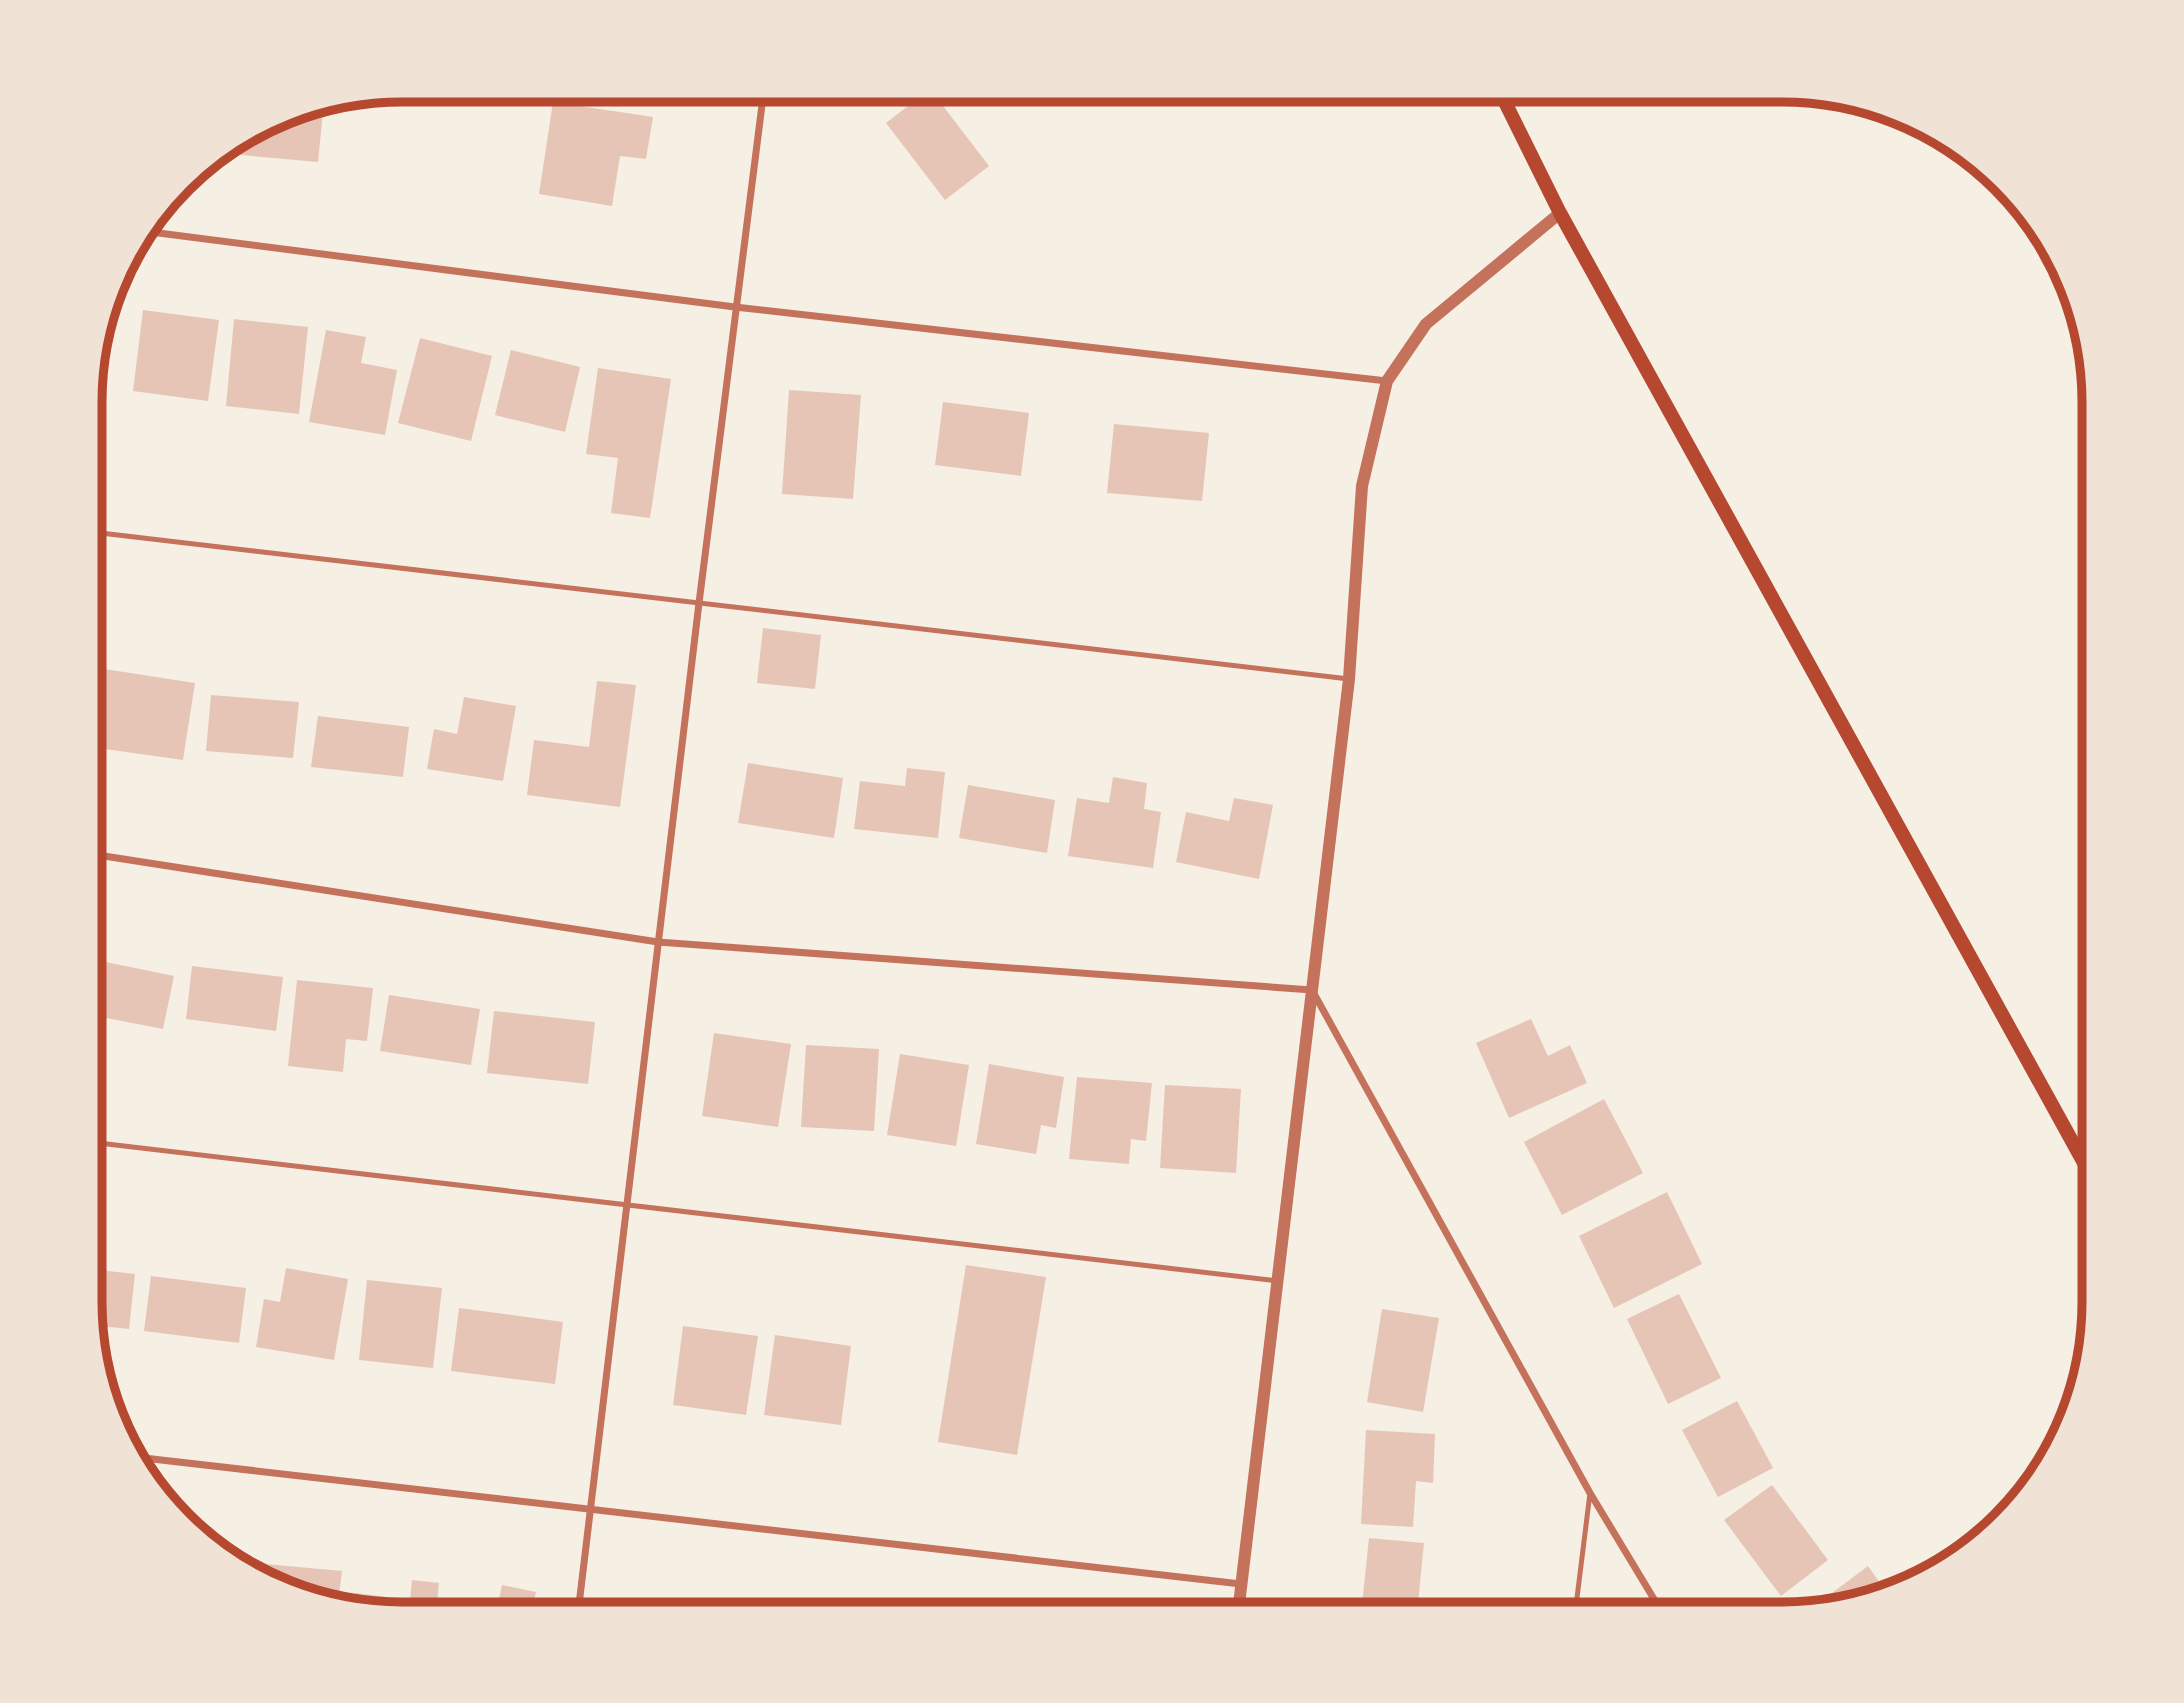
<svg xmlns="http://www.w3.org/2000/svg" width="2184" height="1703" viewBox="0 0 2184 1703" font-family="'DejaVu Sans',sans-serif">
<style>
.building{fill:#e6c5b7}
.lines{fill:none;stroke-linecap:round;stroke-linejoin:round}
.service{stroke:#c5725c;stroke-width:5}
.minor{stroke:#c5725c;stroke-width:7}
.tertiary{stroke:#c5725c;stroke-width:12}
.secondary{stroke:#b5482f;stroke-width:14}
.rim{fill:none;stroke:#b5482f;stroke-width:9}
</style>
<rect width="100%" height="100%" fill="#f6efe4"/>
<!-- building -->
<g class="building">
<polygon points="930,89 989,166 945,200 886,123"/>
<polygon points="324,102 318,162 219,153 301,106"/>
<polygon points="553,102 653,117 646,159 620,156 612,206 539,194"/>
<polygon points="143,310 219,320 208,401 133,391"/>
<polygon points="234,319 308,327 299,414 226,406"/>
<polygon points="326,330 366,337 361,363 397,370 385,435 309,422"/>
<polygon points="420,338 492,356 471,441 398,423"/>
<polygon points="511,350 580,367 565,432 495,415"/>
<polygon points="598,368 671,379 650,518 611,513 618,458 586,454"/>
<polygon points="789,390 861,395 853,499 782,494"/>
<polygon points="943,402 1029,413 1021,476 935,465"/>
<polygon points="1114,424 1209,433 1202,501 1107,493"/>
<polygon points="763,628 821,635 815,689 757,683"/>
<polygon points="98,668 195,683 183,760 91,747 91,716"/>
<polygon points="597,681 636,685 620,807 527,795 534,740 589,747"/>
<polygon points="211,695 299,702 293,758 206,751"/>
<polygon points="464,697 516,706 503,781 427,769 434,729 457,734"/>
<polygon points="318,716 409,727 403,777 311,767"/>
<polygon points="748,763 843,778 834,838 738,823"/>
<polygon points="907,768 945,772 938,838 854,829 860,781 905,786"/>
<polygon points="1113,777 1147,783 1144,809 1161,812 1153,868 1068,856 1077,798 1109,803"/>
<polygon points="968,785 1055,800 1047,853 959,838"/>
<polygon points="1234,798 1273,805 1259,879 1176,862 1186,812 1229,821"/>
<polygon points="91,959 174,976 163,1029 91,1015"/>
<polygon points="192,966 283,977 276,1031 186,1019"/>
<polygon points="297,980 373,988 367,1041 346,1039 343,1072 288,1066"/>
<polygon points="389,995 480,1009 471,1065 380,1051"/>
<polygon points="494,1011 595,1022 588,1084 487,1073"/>
<polygon points="1531,1019 1548,1056 1570,1045 1587,1083 1509,1118 1476,1043"/>
<polygon points="714,1033 791,1044 778,1127 702,1116"/>
<polygon points="806,1045 879,1049 874,1131 801,1127"/>
<polygon points="900,1054 969,1065 956,1146 887,1135"/>
<polygon points="989,1064 1064,1077 1056,1128 1041,1125 1036,1154 976,1144"/>
<polygon points="1077,1077 1152,1083 1146,1141 1131,1139 1129,1164 1069,1159"/>
<polygon points="1165,1085 1241,1089 1236,1173 1160,1168"/>
<polygon points="1604,1099 1643,1173 1562,1215 1524,1142"/>
<polygon points="1667,1192 1702,1264 1614,1308 1579,1236"/>
<polygon points="966,1265 1046,1277 1017,1455 938,1442"/>
<polygon points="286,1268 348,1279 334,1360 256,1347 264,1299 280,1302"/>
<polygon points="90,1269 135,1274 129,1329 91,1325"/>
<polygon points="151,1276 246,1288 239,1343 144,1331"/>
<polygon points="367,1280 442,1288 433,1368 359,1360"/>
<polygon points="1679,1294 1721,1378 1668,1404 1627,1319"/>
<polygon points="459,1308 563,1322 555,1384 451,1371"/>
<polygon points="1382,1309 1439,1318 1423,1412 1367,1402"/>
<polygon points="683,1326 758,1336 746,1415 673,1405"/>
<polygon points="775,1335 851,1346 841,1425 764,1415"/>
<polygon points="1737,1401 1773,1468 1718,1497 1682,1430"/>
<polygon points="1366,1430 1435,1434 1433,1483 1416,1481 1413,1527 1361,1524"/>
<polygon points="1772,1485 1828,1560 1781,1596 1724,1520"/>
<polygon points="1369,1538 1424,1543 1417,1614 1361,1614"/>
<polygon points="265,1564 342,1571 338,1603 282,1590 264,1579"/>
<polygon points="1868,1566 1887,1593 1812,1608"/>
<polygon points="412,1580 439,1583 436,1613 381,1613 355,1607 356,1593 410,1600"/>
<polygon points="502,1585 536,1592 531,1613 496,1613"/>
<polygon points="458,1605 493,1612 493,1613 457,1613"/>
</g>
<g class="lines">
<!-- service -->
<g class="service">
<polyline points="92,532 1349,679"/>
<polyline points="90,1142 1278,1281"/>
<polyline points="1575,1614 1590,1493"/>
</g>
<!-- minor -->
<g class="minor">
<polyline points="143,231 735,307 1387,381"/>
<polyline points="91,854 658,942 1312,990 1590,1493 1663,1614"/>
<polyline points="135,1457 1241,1584"/>
<polyline points="578,1613 699,603 764,89"/>
</g>
<!-- tertiary -->
<polyline class="tertiary" points="1238,1613 1349,679 1362,486 1387,381 1426,324 1560,213"/>
<!-- secondary -->
<polyline class="secondary" points="1499,90 1560,213 2094,1181"/>
</g>
<!-- crop -->
<path d="M0 0H2184V1703H0ZM402 102H1782A300 300 0 0 1 2082 402V1302A300 300 0 0 1 1782 1602H402A300 300 0 0 1 102 1302V402A300 300 0 0 1 402 102Z" fill="#f1e2d6" fill-rule="evenodd"/>
<path class="rim" d="M402 102H1782A300 300 0 0 1 2082 402V1302A300 300 0 0 1 1782 1602H402A300 300 0 0 1 102 1302V402A300 300 0 0 1 402 102Z"/>
</svg>
